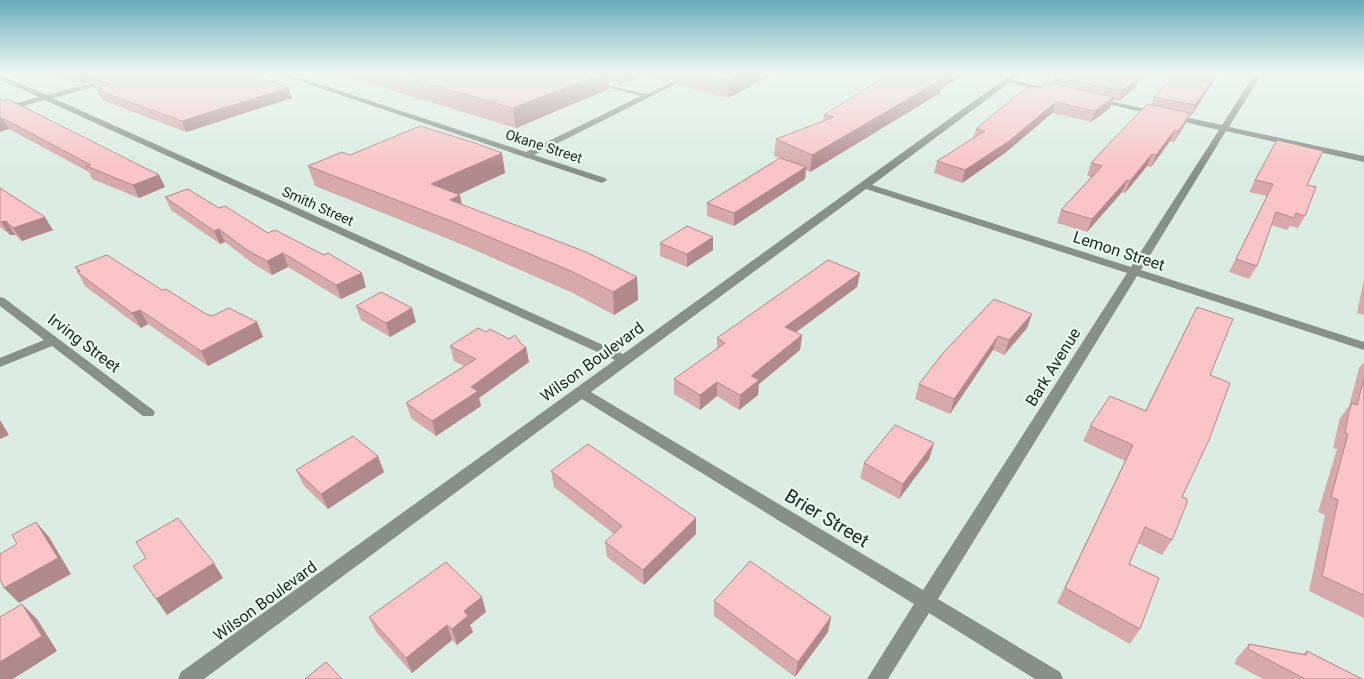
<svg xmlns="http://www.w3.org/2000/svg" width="1364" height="679" viewBox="0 0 1364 679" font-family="Roboto,sans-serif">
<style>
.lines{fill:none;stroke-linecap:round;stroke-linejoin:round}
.minor{fill:#88908b;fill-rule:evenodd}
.wall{fill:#d8a9aa}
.shaded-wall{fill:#b0898b}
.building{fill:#fbc4c6;stroke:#b0898b}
.labels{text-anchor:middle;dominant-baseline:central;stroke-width:4.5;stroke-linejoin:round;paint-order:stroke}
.far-street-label{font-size:14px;fill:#1f2622;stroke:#e8fbf0}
.street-label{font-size:16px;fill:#1f2622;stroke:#e8fbf0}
.near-street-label{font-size:19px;fill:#1f2622;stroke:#e8fbf0}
</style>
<rect width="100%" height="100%" fill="#dbede2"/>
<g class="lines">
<!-- minor -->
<g class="minor">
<path d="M131,73H143L53,98L623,354L1013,73H1021L1013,80L1051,89L1047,91L1009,83L872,185L1131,267L1219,130L1091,100L1095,98L1222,125L1255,73H1262L1229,127L1364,156V162L1226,131L1141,270L1364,342V350L1137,276L938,599L1060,672L1063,679H1035L929,613L888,679H867L914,604L582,399L204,679H178L181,672L615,360L45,100L0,112V108L39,97L0,80V75L47,95ZM866,189L1127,273L923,590L591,392Z"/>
<polygon points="275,73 286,73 526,152 641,96 590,83 590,81 647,94 689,73 698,73 534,155 605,178 607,180 602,183"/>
<polygon points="0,297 4,298 153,410 155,413 153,416 143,416 52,346 0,367 0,358 44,340 0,306"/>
</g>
</g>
<!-- wall -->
<g class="wall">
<polygon points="57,73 249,73 288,88 292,98 186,132 102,100 97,90 99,90 99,89 96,88 92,81 82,84 59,77"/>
<polygon points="331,73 773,73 773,74 728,98 677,85 677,77 666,82 641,76 620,85 608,82 609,89 516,128 371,84"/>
<polygon points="894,73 962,73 962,75 941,89 940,93 810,172 806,170 805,179 734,226 707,216 707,203 780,158 774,156 776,139 823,121 824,115"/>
<polygon points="1176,73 1219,73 1191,116 1189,116 1185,124 1174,142 1170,141 1151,167 1147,166 1125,193 1122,192 1087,232 1057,223 1061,210 1092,177 1087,176 1091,163 1151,105 1154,97"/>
<polygon points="1054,77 1140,77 1136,87 1119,101 1113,100 1110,108 1091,122 1052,113 1005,153 962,183 934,173 937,161 973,138 976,129 1039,88 1052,83"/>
<polygon points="0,97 2,101 159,175 165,187 139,198 92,179 89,172 9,129 0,131"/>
<polygon points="502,153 505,173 458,195 462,205 637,277 638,300 614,315 573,293 456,242 315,186 308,166 350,155"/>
<polygon points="1255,180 1307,185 1305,216 1298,228 1290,226 1287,230 1271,225 1257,266 1249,279 1229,272 1267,196 1249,192"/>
<polygon points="0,188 53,230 22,241 15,235 10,235 0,227"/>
<polygon points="165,197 219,208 268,233 366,287 341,299 288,267 272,275 252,263 225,242 220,244 171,210"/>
<polygon points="713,237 713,250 687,267 660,256 660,243"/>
<polygon points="75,267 162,290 206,314 212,316 257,322 263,337 208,366 148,324 141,328 85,286"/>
<polygon points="860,273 857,287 796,332 802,335 800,350 759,384 758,395 739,410 717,396 700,410 674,394 674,379 717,349 717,338"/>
<polygon points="1364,279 1364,315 1357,313"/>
<polygon points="356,306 416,322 390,337 361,320"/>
<polygon points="1032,314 1027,328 1004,355 993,350 950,414 915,399 919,384"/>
<polygon points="1190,321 1210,375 1172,540 1162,555 1138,543 1129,564 1140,629 1130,644 1057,603 1125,461 1083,441 1090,426 1145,411"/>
<polygon points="486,332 526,347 529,362 479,398 481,406 436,436 411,418 406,403 464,366 454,361 450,346"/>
<polygon points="1364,362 1364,618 1309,591 1325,515 1318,512 1337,449 1333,448 1338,426 1340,418 1349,406 1359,368"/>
<polygon points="934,443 929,459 899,499 860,478 864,463"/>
<polygon points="296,470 384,472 328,509 304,486"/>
<polygon points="551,471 696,534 644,585 607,557 605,542 614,534 554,487"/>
<polygon points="714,601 831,617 828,632 795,677 714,616"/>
<polygon points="486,612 470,625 473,632 457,645 452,640 412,673 376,632 369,617"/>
<polygon points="1249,644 1303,654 1307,651 1362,679 1263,679 1235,664 1236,659"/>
</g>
<!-- shaded-wall -->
<g class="shaded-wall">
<polygon points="80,73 122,73 91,78 92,81 82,84 77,74"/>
<polygon points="603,73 608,73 609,89 516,128 513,108"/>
<polygon points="619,73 641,73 641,76 620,85"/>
<polygon points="666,73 677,73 677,77 666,82"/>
<polygon points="742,73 773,73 773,74 728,98 728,80"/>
<polygon points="946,73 962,73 962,75 941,89 940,93 810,172 812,155"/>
<polygon points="1217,73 1219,73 1191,116 1195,105"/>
<polygon points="1140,77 1136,87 1119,101 1122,91"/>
<polygon points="288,88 292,98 186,132 182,121"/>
<polygon points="1114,97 1110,108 1091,122 1095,111"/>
<polygon points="1056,102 1052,113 1005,153 962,183 965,170"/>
<polygon points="1190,113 1185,124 1174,142 1179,131"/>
<polygon points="2,118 9,129 0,132 0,119"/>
<polygon points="1175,130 1170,141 1151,167 1156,155"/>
<polygon points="502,153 505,173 435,205 431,184"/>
<polygon points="1152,154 1147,166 1125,193 1130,181"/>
<polygon points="806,167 805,179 734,226 734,213"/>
<polygon points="159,175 165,187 139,198 133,185"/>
<polygon points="1127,180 1122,192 1087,232 1092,219"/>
<polygon points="460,195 464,216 450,200"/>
<polygon points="45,217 53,230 22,241 13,228"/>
<polygon points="6,221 15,235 10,235 1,222"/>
<polygon points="219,229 225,242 220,244 214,231"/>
<polygon points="713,237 713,250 687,267 687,254"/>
<polygon points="283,253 288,267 272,275 267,261"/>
<polygon points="362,273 366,287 341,299 336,285"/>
<polygon points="860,273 857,287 784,341 785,327"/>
<polygon points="637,277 638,300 614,315 613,292"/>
<polygon points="412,308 416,322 390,337 386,323"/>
<polygon points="140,310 148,324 141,328 132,313"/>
<polygon points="1032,314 1027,328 1004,355 1009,340"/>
<polygon points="257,322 263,337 208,366 201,351"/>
<polygon points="802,335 800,350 759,384 758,395 739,410 740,395 751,376"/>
<polygon points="998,336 993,350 950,414 954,399"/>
<polygon points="526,347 529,362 479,398 481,406 436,436 432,421 471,387"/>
<polygon points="717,382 717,396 700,410 700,395"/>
<polygon points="0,420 9,435 0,439"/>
<polygon points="934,443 929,459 899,499 903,484"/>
<polygon points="378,456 384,472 328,509 321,494"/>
<polygon points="696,518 696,534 644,585 643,570"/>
<polygon points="36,522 49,537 71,574 19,603 4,588"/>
<polygon points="214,563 223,578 167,615 156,599"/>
<polygon points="482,597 486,612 470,625 473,632 457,645 452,629 464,611"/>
<polygon points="22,604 37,619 57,651 13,679 0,679 0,662"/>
<polygon points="831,617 828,632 795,677 798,662"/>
<polygon points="447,625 452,640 412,673 406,658"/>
</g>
<!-- building -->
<g class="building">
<polygon points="109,73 249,73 288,88 182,121 97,90 102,89 98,87 111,84 91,78"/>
<polygon points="391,73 603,73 513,108"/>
<polygon points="701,73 742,73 728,80"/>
<polygon points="894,73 946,73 940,78 944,78 812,155 776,139 834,117 824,115 871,85"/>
<polygon points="1059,73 1121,73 1140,77 1122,91 1054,77"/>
<polygon points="1176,73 1217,73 1195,105 1154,97"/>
<polygon points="1046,82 1114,97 1095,111 1056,102 1009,141 965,170 937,161 985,131 976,129 1014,97 1030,86 1039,88"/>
<polygon points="8,99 159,175 133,185 86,166 91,165 2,118 0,119 0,101"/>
<polygon points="1147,104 1190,113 1179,131 1175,130 1156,155 1152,154 1130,181 1127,180 1092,219 1061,210 1102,166 1091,163"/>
<polygon points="420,126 475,143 502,153 431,184 460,195 450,200 586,252 637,277 613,292 571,271 451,221 308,166 342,152 350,155"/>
<polygon points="1277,140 1323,151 1307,185 1316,187 1305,216 1296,213 1294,218 1276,212 1257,266 1236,259 1273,184 1255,180"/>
<polygon points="780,158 806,167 734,213 707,203"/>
<polygon points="0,188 45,217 13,228 6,221 1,222 0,221"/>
<polygon points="188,189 219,208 225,206 268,233 275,230 324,255 328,253 362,273 336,285 283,253 267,261 247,250 219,229 214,231 165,197"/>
<polygon points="687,226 713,237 687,254 660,243"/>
<polygon points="107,255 162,290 166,289 206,314 212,316 229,308 257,322 201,351 140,310 132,313 77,272 80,271 75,267"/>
<polygon points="828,260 860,273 785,327 802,335 751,376 759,380 740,395 717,382 700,395 674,379 725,343 717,338"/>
<polygon points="381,292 412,308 386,323 356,306"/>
<polygon points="994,299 1032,314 1009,340 998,336 954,399 919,384 943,353"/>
<polygon points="1197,307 1233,319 1210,375 1230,383 1209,440 1182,497 1187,499 1187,503 1172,540 1145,527 1129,564 1159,578 1140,629 1065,588 1133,445 1090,426 1110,396 1146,411"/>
<polygon points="478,328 486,332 490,329 509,339 515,335 521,344 526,347 471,387 478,391 432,421 406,403 476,359 450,346"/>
<polygon points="1364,378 1364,595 1322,576 1338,500 1331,497 1348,434 1345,433 1349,411 1352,403 1357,405"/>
<polygon points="895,425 934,443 903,484 864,463"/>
<polygon points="353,436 378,456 321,494 296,470"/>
<polygon points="588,444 696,518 643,570 605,542 622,526 551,471"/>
<polygon points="178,518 214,563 156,599 133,566 146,558 136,542"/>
<polygon points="36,522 58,558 4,588 0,579 0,554 17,544 12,535"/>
<polygon points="750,561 831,617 798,662 714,601"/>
<polygon points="446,562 482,597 464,611 468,616 452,629 447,625 406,658 369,617"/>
<polygon points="22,604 42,636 0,662 0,617"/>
<polygon points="1249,644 1306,655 1307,651 1362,679 1305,679 1248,649"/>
<polygon points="326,662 342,679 305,679"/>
</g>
<!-- sky -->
<linearGradient id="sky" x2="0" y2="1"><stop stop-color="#69acba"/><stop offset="0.43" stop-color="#eff7f2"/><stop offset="1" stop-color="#eff7f2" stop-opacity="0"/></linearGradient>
<rect width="1364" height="168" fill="url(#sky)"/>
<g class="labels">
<!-- far-street labels -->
<g class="far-street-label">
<text transform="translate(544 146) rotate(18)">Okane Street</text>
<text transform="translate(318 206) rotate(24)">Smith Street</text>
</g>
<!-- street labels -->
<g class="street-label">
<text transform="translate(1119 251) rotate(18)">Lemon Street</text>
<text transform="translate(84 343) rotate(37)">Irving Street</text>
<text transform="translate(592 362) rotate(-36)">Wilson Boulevard</text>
<text transform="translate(1053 367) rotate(-58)">Bark Avenue</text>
<text transform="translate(265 601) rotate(-36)">Wilson Boulevard</text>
</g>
<!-- near-street labels -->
<g class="near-street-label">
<text transform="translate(827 518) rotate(31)">Brier Street</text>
</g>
</g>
</svg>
